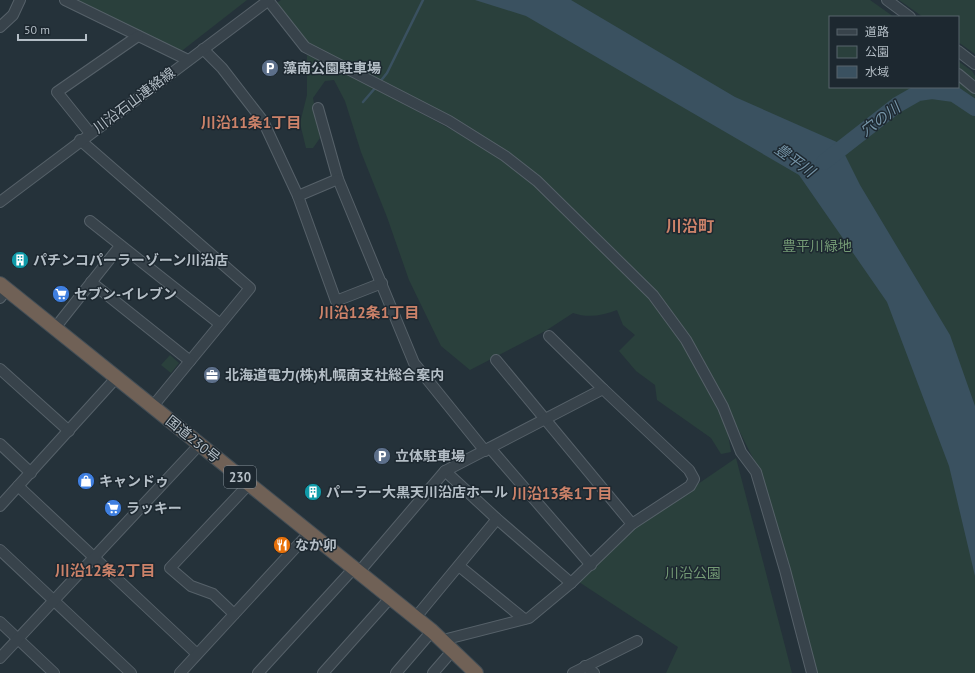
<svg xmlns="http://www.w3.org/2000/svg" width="975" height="673" viewBox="0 0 975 673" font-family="'PT Sans','Noto Sans JP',sans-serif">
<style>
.green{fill:#2a403c}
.water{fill:#3a5160}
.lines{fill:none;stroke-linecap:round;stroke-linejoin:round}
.stream{stroke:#3a5160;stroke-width:2.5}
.river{stroke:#3a5160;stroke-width:16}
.minor-casing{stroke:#566169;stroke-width:12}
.highway-casing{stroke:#434e56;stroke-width:16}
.minor{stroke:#38434b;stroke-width:10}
.highway{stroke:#706156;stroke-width:14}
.labels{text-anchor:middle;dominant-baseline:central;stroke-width:3;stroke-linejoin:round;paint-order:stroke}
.shield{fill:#1d2830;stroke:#879199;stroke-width:1}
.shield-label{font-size:13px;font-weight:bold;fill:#b4bec6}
.poi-label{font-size:14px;font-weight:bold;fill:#b4bec6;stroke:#1d2830;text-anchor:start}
.street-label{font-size:14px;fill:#b4bec6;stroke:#1d2830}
.park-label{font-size:14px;fill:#749a75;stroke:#1d2830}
.water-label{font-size:15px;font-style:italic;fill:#7695a8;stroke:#1d2830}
.neighbourhood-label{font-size:15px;font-weight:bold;fill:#cc8269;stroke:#1d2830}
.quarter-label{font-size:16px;font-weight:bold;fill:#cc8269;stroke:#1d2830}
</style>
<rect width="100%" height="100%" fill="#25323a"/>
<!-- green -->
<g class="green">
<polygon points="70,0 247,0 179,53"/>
<polygon points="281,0 870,0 894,17 830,17 830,87 958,87 958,61 972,71 975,76 975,673 816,673 762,476 699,351 657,295 535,175 309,46 275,4"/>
<polygon points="899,0 975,0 975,54 958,42 958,17 923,17"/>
<path d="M307,55L318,58L471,140L507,162L534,183L645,293L683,342L727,428L731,452L721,454L711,438L657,400L655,385L636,371L619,351L635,335L623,325L617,310C601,316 588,318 573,313L547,330L470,370L441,346L409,280L387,217L361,152L345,101L334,80L325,81L313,98L320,138L313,148H306L300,123L307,95Z"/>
<polygon points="170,355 179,363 171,373 161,365"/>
<polygon points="736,458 792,673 666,673 678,647 579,582 635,527"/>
</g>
<!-- water -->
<polygon class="water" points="475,0 571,0 735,97 839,143 860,185 950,335 975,406 975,576 949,466 887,302 799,175 526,16"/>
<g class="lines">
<!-- stream -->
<g class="stream">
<polyline points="379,83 387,73 423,0"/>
<polyline points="363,102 376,87"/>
</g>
<!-- river -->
<polyline class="river" points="824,162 897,105 918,93 932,91 954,94 975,108"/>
<defs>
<g id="minor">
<polyline points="65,0 188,60"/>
<polyline points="268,0 305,47 449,121 505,156 537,181 653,295 686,340 723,407 741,452 756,472 785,570 812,673"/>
<polyline points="887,0 910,17"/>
<polyline points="0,27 13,15 20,0"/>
<polyline points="203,49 222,68 263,121 298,196 336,301 382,283"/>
<polyline points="958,51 975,64"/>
<polyline points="958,74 975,88"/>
<polyline points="318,108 338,179 414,363 485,451"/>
<polyline points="90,133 57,92 138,36"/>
<polyline points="80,140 250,288 153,406"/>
<polyline points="298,196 338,179"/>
<polyline points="0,202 269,0"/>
<polyline points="90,221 220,324"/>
<polyline points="91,282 190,361"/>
<polyline points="0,298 7,289"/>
<polyline points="55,328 120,246"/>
<polyline points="549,336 603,389"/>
<polyline points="496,360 632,524"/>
<polyline points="0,369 69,431"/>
<polyline points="0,444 31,473"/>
<polyline points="490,448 591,565"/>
<polyline points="445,471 497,519 571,583"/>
<polyline points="18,486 197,654"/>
<polyline points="0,506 117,377"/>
<polyline points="0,550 131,673"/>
<polyline points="459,566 524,619"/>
<polyline points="359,572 445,471 603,389 689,470 694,479 690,486 632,524 571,583 529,618 443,640"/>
<polyline points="234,614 213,594 191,586 170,568 249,484"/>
<polyline points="416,617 497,519"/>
<polyline points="0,622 54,673"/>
<polyline points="0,658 200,444"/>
<polyline points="585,666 594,673"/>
<polyline points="180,673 309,533"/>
<polyline points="258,673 354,568"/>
<polyline points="323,673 391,597"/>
<polyline points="396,673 432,631"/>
<polyline points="433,673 453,650"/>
<polyline points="573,673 637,641"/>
</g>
<polyline id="highway" points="0,284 432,631 476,673"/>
</defs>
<!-- minor casing -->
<use href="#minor" class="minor-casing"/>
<!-- highway casing -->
<use href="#highway" class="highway-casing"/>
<!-- minor -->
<use href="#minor" class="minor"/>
<!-- highway -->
<use href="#highway" class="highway"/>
</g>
<!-- icons -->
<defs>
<symbol id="parking-disc" viewBox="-11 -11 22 22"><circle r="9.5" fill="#5c6f8a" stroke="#1d2830"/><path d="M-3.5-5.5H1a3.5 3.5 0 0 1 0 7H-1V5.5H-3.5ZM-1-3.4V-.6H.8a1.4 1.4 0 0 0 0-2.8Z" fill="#fff"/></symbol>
<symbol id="building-disc" viewBox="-11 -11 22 22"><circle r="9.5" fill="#0f9aa8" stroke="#1d2830"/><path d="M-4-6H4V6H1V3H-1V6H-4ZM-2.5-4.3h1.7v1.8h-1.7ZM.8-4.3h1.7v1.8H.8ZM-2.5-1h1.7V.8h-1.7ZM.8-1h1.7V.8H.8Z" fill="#fff"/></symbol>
<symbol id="supermarket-disc" viewBox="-11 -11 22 22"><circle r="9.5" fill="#3f7fe0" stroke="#1d2830"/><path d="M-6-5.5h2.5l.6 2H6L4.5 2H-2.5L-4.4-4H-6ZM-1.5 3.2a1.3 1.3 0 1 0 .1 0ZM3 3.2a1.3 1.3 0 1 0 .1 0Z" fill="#fff"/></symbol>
<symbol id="office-disc" viewBox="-11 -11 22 22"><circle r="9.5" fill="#5c6f8a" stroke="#1d2830"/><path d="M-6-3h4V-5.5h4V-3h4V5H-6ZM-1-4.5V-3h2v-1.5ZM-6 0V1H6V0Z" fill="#fff"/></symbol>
<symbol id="shop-disc" viewBox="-11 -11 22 22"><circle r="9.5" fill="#3f7fe0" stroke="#1d2830"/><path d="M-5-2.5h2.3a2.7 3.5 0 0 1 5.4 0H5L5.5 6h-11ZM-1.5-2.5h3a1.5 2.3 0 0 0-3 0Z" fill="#fff"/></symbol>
<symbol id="restaurant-disc" viewBox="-11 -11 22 22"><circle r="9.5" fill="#e8710a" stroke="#1d2830"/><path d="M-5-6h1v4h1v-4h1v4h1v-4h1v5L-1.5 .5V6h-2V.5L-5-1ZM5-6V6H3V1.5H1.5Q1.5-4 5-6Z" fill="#fff"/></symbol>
</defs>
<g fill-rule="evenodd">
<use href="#parking-disc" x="260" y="58" width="20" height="20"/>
<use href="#building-disc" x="10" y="250" width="20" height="20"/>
<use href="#supermarket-disc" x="51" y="284" width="20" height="20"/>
<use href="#office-disc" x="202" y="365" width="20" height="20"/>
<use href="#parking-disc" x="372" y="446" width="20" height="20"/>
<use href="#shop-disc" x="76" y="471" width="20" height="20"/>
<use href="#building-disc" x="303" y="482" width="20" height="20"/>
<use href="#supermarket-disc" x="103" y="498" width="20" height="20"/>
<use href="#restaurant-disc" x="272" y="535" width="20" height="20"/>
</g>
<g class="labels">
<!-- shield labels -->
<rect class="shield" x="224" y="466" width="32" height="22" rx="3"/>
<g class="shield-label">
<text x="240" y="477">230</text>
</g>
<!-- poi labels -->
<g class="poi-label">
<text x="283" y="68">藻南公園駐車場</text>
<text x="33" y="260">パチンコパーラーゾーン川沿店</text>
<text x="74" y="294">セブン-イレブン</text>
<text x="225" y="375">北海道電力(株)札幌南支社総合案内</text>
<text x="395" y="456">立体駐車場</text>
<text x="99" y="481">キャンドゥ</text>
<text x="326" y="492">パーラー大黒天川沿店ホール</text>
<text x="126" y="508">ラッキー</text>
<text x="295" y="545">なか卯</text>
</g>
<!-- street labels -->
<g class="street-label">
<text transform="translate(134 100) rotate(-37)">川沿石山連絡線</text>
<text transform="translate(193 439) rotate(39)">国道230号</text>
</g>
<!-- park labels -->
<g class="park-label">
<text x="817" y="246">豊平川緑地</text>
<text x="693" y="573">川沿公園</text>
</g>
<!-- water labels -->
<g class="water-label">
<text transform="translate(880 119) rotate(-37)">穴の川</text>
<text transform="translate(795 160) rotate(36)">豊平川</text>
</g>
<!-- neighbourhood labels -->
<g class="neighbourhood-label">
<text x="251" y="122">川沿11条1丁目</text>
<text x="369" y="312">川沿12条1丁目</text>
<text x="562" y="493">川沿13条1丁目</text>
<text x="105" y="570">川沿12条2丁目</text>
</g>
<!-- quarter labels -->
<g class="quarter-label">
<text x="690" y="226">川沿町</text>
</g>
</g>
<!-- legend -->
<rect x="829" y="16" width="130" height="72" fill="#1d2830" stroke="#59646c"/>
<rect x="837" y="29" width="20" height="6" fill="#38434b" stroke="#59646c"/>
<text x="865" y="36" font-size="12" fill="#b4bec6">道路</text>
<rect x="837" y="46" width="20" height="12" fill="#2a403c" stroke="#59646c"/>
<text x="865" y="56" font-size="12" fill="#b4bec6">公園</text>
<rect x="837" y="66" width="20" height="12" fill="#3a5160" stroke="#59646c"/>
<text x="865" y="76" font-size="12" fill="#b4bec6">水域</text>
<!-- scale -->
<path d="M18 34v6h68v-6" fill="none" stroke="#b4bec6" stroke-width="2"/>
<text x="24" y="34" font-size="12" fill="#b4bec6" stroke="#1d2830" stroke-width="3" paint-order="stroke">50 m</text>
</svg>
